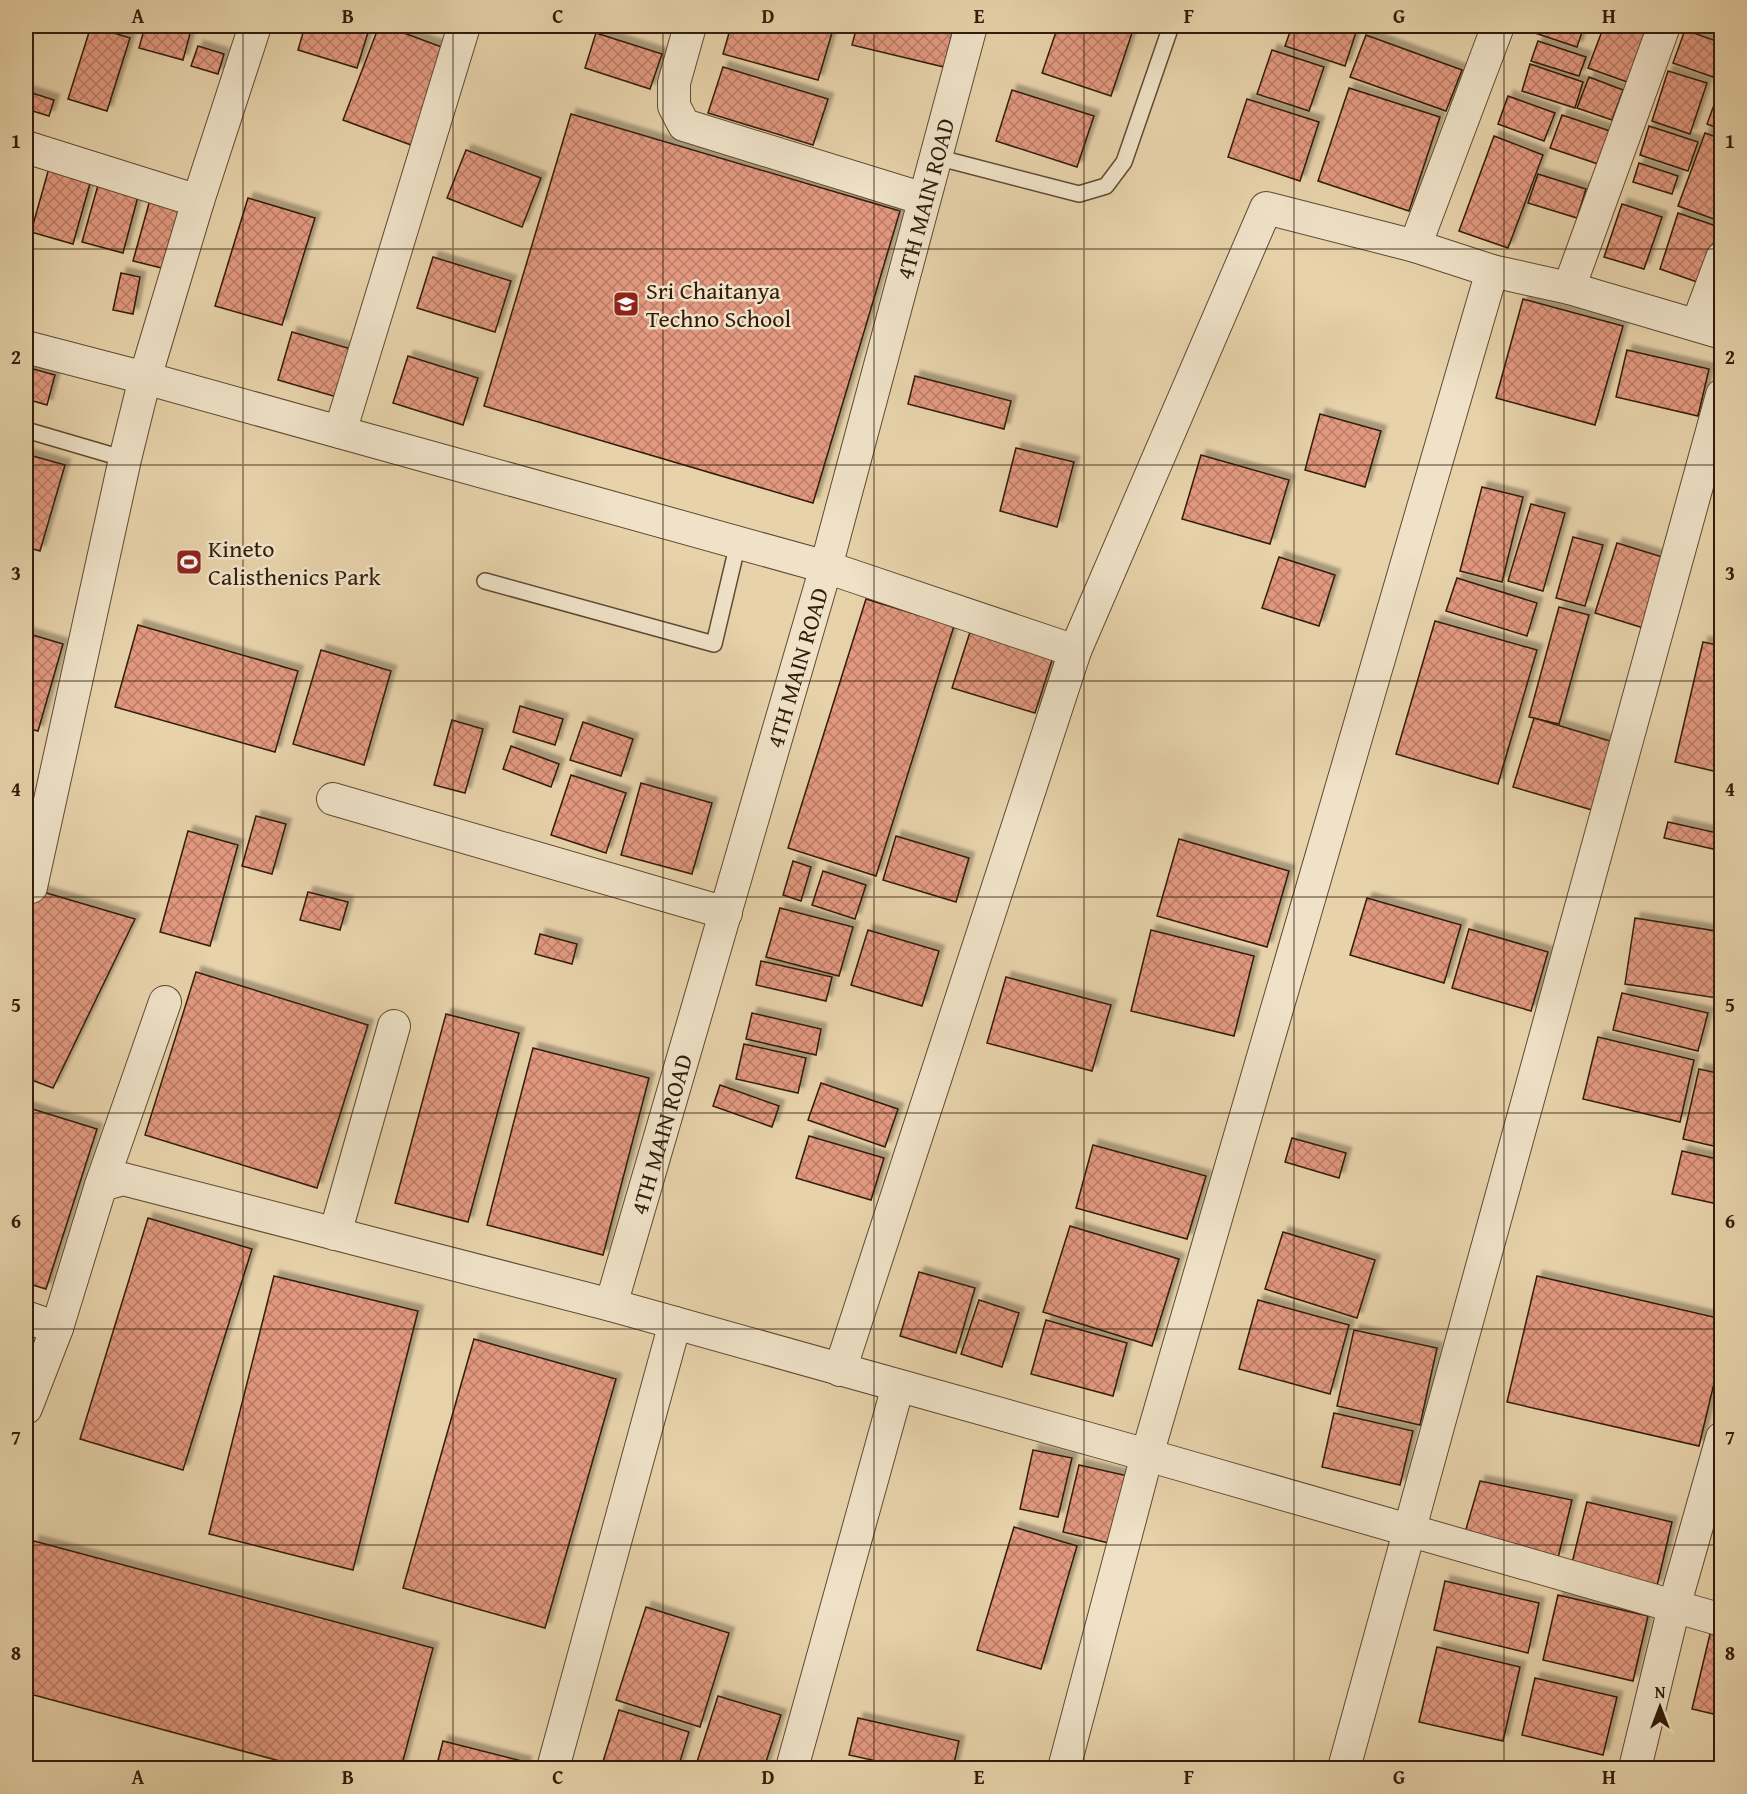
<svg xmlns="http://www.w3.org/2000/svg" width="1747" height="1794" viewBox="0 0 1747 1794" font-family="'Gentium Book Plus',serif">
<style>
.building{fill:url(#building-cross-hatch);stroke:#321c09;stroke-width:1.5;filter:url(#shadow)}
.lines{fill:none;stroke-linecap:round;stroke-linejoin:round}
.service-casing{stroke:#5f4a31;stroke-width:18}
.minor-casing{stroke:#5f4a31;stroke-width:34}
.service{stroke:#efe2c8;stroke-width:15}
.minor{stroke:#efe2c8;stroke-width:32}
.grid{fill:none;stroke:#321c09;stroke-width:1.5;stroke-opacity:0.55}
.labels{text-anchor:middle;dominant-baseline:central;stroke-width:5;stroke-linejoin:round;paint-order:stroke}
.street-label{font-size:24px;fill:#321c09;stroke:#efe2c8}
.poi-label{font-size:24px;fill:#321c09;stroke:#efe2c8;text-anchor:start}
.neatline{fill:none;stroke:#321c09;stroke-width:2}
.grid-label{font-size:20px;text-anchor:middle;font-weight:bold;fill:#321c09}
</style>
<defs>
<pattern id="building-cross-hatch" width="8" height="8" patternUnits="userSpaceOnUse" patternTransform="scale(1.5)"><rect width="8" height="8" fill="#e39980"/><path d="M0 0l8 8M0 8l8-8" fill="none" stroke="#b97c67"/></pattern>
<filter id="shadow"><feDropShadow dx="5.5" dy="-5.5" stdDeviation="1.5" flood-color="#0004"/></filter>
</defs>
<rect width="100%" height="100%" fill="#e7d2aa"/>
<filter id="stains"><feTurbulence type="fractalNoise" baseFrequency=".00333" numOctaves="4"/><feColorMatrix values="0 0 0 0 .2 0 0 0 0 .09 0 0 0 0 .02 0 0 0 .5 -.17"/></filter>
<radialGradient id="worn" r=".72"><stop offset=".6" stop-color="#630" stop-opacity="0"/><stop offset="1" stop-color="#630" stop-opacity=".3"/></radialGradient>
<!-- building -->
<g class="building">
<polygon points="91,26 130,38 107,111 68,99"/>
<polygon points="145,26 192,26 183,60 139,48"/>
<polygon points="305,26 370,26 357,68 298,50"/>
<polygon points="379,26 385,26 447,49 411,145 343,120"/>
<polygon points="731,26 834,26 818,80 723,54"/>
<polygon points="857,26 954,26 944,67 852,45"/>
<polygon points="1058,26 1111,26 1132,33 1111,96 1042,73"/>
<polygon points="1292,26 1358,26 1345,66 1285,46"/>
<polygon points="1538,26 1584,26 1577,47 1535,33"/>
<polygon points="1604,26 1635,26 1649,31 1630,83 1588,68"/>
<polygon points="1685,30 1722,43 1722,55 1713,77 1673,63"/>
<polygon points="596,33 662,54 650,89 585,68"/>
<polygon points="1366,35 1462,70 1446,111 1350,77"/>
<polygon points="1538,41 1586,57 1579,76 1531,61"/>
<polygon points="198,46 224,54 218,74 191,66"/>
<polygon points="1272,50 1324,67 1309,111 1257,94"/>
<polygon points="1530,64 1583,82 1575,108 1522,91"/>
<polygon points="723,67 828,99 813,145 708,113"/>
<polygon points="1668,71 1707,83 1690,134 1652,121"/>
<polygon points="1589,77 1623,90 1612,120 1577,108"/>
<polygon points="1722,83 1722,130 1707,124"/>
<polygon points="1349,88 1440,117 1409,211 1318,181"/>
<polygon points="1012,90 1094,116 1077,167 996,141"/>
<polygon points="26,91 54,100 49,116 26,109"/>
<polygon points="1508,96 1555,113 1544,141 1498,124"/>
<polygon points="1247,99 1319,122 1300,181 1228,157"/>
<polygon points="571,114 900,211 813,503 484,406"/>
<polygon points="1562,115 1610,131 1598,164 1550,148"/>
<polygon points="1649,126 1698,142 1688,171 1640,155"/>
<polygon points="1705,133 1722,139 1722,222 1678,206"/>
<polygon points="1494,136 1543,155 1508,248 1459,231"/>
<polygon points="466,150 541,178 522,227 447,198"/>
<polygon points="1639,163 1678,176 1672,194 1633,182"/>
<polygon points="49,168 91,180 73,244 31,232"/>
<polygon points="1538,174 1586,189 1577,218 1528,203"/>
<polygon points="100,178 140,189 123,253 82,242"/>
<polygon points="153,189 193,200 174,271 133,261"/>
<polygon points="248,198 315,218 282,325 215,306"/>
<polygon points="1622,204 1662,217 1644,269 1604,257"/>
<polygon points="1678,213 1719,227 1700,283 1660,269"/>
<polygon points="433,257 511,281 495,332 417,308"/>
<polygon points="121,273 140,277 133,314 113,310"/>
<polygon points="1523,299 1623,326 1595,425 1496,398"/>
<polygon points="292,332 351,349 337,397 278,380"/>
<polygon points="1627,350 1709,369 1698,416 1616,397"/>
<polygon points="408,356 478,378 463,425 393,403"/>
<polygon points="26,367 55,375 47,405 26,399"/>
<polygon points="915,376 1011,401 1004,429 908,404"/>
<polygon points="1320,414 1381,431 1365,487 1305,470"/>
<polygon points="1016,448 1074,462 1057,527 1000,511"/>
<polygon points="26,454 65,465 40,551 26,547"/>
<polygon points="1201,455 1289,480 1270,544 1182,519"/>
<polygon points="1482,487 1523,497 1502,582 1460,571"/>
<polygon points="1531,504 1565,513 1543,591 1508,581"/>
<polygon points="1573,537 1603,545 1585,606 1556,598"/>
<polygon points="1617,543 1672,560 1650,630 1595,613"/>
<polygon points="1279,557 1335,575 1319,626 1262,608"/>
<polygon points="1457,578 1537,603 1527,636 1446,611"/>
<polygon points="866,599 954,626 876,876 788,848"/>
<polygon points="1559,607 1589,615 1559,724 1529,717"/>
<polygon points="1435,621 1537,650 1498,784 1396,754"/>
<polygon points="138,625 298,671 275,752 115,707"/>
<polygon points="971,629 1054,654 1035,713 952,688"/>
<polygon points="26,633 63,644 38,731 26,728"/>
<polygon points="1703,642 1722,646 1722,773 1675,762"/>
<polygon points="321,650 391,671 364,765 293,744"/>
<polygon points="520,706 563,719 555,745 513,732"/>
<polygon points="1534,718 1620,744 1599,812 1513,787"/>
<polygon points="452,720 483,729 465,793 434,785"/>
<polygon points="583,722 633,739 621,776 570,760"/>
<polygon points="511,746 559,764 551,787 503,769"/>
<polygon points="571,775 626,793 606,853 551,835"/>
<polygon points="641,783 712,803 692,874 621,855"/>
<polygon points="256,816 286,824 272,874 242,866"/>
<polygon points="1668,822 1722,834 1722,851 1664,838"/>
<polygon points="188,831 238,845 210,946 160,932"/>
<polygon points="896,836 969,858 956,902 883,880"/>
<polygon points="1179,839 1289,871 1267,947 1157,916"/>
<polygon points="793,861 811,867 801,901 783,895"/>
<polygon points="823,871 866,885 855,919 812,905"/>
<polygon points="26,887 135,919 53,1088 26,1078"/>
<polygon points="308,892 348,902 340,930 300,920"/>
<polygon points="1367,898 1461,925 1444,983 1350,955"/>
<polygon points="780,908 853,927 839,976 766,957"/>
<polygon points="1635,918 1722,932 1722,965 1717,998 1625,984"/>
<polygon points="1469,929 1548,952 1531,1011 1452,988"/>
<polygon points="868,930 939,951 922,1006 851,985"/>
<polygon points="1151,930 1254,956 1234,1036 1131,1011"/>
<polygon points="540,934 577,944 572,964 535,954"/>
<polygon points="761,961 832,977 826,1001 756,985"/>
<polygon points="196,972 368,1025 317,1188 145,1135"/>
<polygon points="1006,977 1111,1005 1092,1071 987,1043"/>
<polygon points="1622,993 1708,1013 1698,1051 1613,1030"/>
<polygon points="752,1013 821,1029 816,1055 746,1039"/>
<polygon points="446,1014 519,1033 468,1222 395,1203"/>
<polygon points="1598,1037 1694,1060 1680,1122 1583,1099"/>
<polygon points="744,1044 806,1058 798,1093 736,1079"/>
<polygon points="533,1048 649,1078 603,1255 487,1225"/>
<polygon points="1699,1069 1722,1074 1722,1148 1683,1139"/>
<polygon points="821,1083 898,1109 885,1147 808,1120"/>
<polygon points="720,1085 779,1106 772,1127 713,1106"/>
<polygon points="26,1107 97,1129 46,1289 26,1283"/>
<polygon points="809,1136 884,1158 871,1200 796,1178"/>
<polygon points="1292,1138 1346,1153 1339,1178 1285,1162"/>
<polygon points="1093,1145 1206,1176 1187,1239 1076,1208"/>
<polygon points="1682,1151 1722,1160 1722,1205 1672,1194"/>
<polygon points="148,1218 252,1249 183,1470 80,1439"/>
<polygon points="1070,1226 1179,1259 1152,1346 1043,1312"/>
<polygon points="1283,1232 1375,1260 1357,1318 1265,1289"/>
<polygon points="919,1272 975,1288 956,1353 900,1336"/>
<polygon points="274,1276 418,1311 353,1570 209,1534"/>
<polygon points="1537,1276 1722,1319 1722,1350 1699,1446 1507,1402"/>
<polygon points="979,1300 1019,1313 1002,1367 961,1354"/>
<polygon points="1258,1300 1349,1325 1330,1394 1239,1369"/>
<polygon points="1046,1320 1127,1343 1113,1396 1031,1374"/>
<polygon points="1354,1330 1437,1348 1420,1425 1337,1406"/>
<polygon points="474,1339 616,1379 545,1628 403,1588"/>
<polygon points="1334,1413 1413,1431 1400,1485 1322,1467"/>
<polygon points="1033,1450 1072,1458 1058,1517 1020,1509"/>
<polygon points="1079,1465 1128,1476 1113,1544 1063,1532"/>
<polygon points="1480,1481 1572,1500 1558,1558 1464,1536"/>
<polygon points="1587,1502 1672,1522 1657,1586 1571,1567"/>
<polygon points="1014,1527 1077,1546 1041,1669 977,1650"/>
<polygon points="34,1541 433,1648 401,1768 306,1768 26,1693 26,1571"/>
<polygon points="1445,1581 1539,1603 1528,1653 1434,1630"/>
<polygon points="1558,1595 1648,1616 1633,1681 1543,1660"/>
<polygon points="646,1607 729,1633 700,1727 616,1700"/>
<polygon points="1711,1630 1722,1633 1722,1716 1692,1709"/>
<polygon points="1437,1647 1520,1667 1503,1741 1419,1722"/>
<polygon points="1535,1678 1617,1697 1603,1755 1522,1735"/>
<polygon points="718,1696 781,1715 764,1768 695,1768"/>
<polygon points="619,1710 689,1732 678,1768 601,1768"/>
<polygon points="858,1718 959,1741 953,1768 908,1768 849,1755"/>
<polygon points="443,1741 526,1762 524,1768 436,1768"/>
</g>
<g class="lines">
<defs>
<g id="service">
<polyline points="936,157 1079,194 1106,186 1124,162 1171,26"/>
<polyline points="26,430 125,459"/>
<polyline points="485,581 714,644 738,543"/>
</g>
<g id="minor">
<polyline points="690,26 674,83 674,106 684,125 924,199"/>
<polyline points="26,147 198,201 145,378 125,459 31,887"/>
<polyline points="198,201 255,26"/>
<polyline points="1415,246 1498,26"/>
<polyline points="1569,288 1664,26"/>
<polyline points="1697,325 1722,258"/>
<polyline points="26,347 145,378 826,567 1075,651"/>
<polyline points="340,432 464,26"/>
<polyline points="333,799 726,913"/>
<polyline points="101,1185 165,1002"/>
<polyline points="335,1234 394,1026"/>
<path id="s1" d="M611,1305L826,567L971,26"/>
<polyline points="26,1317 57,1328"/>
<polyline points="840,1370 1075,651 1266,208 1415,246 1492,271 1569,288 1722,333"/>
<polyline points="26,1408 57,1328 101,1185 123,1179 611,1305 1147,1455 1722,1620"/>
<polyline points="553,1768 675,1323"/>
<polyline points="792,1768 898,1386"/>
<polyline points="1064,1768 1147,1455 1492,271"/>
<polyline points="1344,1768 1722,395"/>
<polyline points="1635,1768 1674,1607 1722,1438"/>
</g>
</defs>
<!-- service casing -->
<use href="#service" class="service-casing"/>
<!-- minor casing -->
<use href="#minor" class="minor-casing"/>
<!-- service -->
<use href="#service" class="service"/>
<!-- minor -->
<use href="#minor" class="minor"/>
</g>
<!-- grid -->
<path class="grid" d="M243,26V1768M453,26V1768M663,26V1768M874,26V1768M1084,26V1768M1294,26V1768M1504,26V1768M26,249H1722M26,465H1722M26,681H1722M26,897H1722M26,1113H1722M26,1329H1722M26,1545H1722"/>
<!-- icons -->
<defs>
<symbol id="school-square" viewBox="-11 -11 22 22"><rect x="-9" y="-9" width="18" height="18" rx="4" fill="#8f2418" stroke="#efe2c8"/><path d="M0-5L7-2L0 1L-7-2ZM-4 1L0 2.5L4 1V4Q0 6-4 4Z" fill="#fff"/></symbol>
<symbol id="stadium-square" viewBox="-11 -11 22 22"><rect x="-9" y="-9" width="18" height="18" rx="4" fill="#8f2418" stroke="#efe2c8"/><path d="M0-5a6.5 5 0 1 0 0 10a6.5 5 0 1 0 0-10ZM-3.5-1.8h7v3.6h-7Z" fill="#fff"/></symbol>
</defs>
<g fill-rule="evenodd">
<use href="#school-square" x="611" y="289" width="30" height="30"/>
<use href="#stadium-square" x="174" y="547" width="30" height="30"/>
</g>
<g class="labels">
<!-- street labels -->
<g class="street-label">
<text stroke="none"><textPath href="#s1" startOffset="1150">4TH MAIN ROAD</textPath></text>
<text stroke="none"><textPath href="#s1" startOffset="664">4TH MAIN ROAD</textPath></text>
<text stroke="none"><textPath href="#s1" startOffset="178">4TH MAIN ROAD</textPath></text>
</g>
<!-- poi labels -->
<g class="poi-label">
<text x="646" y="290">Sri Chaitanya<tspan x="646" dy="28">Techno School</tspan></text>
<text x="208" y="548">Kineto<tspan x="208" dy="28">Calisthenics Park</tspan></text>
</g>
</g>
<!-- margin -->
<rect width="1747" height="1794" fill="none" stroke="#e7d2aa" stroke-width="66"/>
<!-- north arrow -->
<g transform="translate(1660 1707)" stroke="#efe2c8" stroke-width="4.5" paint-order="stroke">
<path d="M0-4.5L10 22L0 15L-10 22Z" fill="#321c09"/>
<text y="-9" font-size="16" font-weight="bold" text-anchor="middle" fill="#321c09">N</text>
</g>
<rect x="33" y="33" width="1681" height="1728" class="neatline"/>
<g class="grid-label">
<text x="138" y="23">A</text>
<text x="348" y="23">B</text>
<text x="558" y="23">C</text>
<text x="768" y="23">D</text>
<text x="979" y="23">E</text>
<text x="1189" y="23">F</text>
<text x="1399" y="23">G</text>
<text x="1609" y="23">H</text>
<text x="16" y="148">1</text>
<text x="1730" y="148">1</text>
<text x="16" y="364">2</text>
<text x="1730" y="364">2</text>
<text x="16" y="580">3</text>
<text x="1730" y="580">3</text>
<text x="16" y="796">4</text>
<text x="1730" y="796">4</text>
<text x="16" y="1012">5</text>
<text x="1730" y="1012">5</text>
<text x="16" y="1228">6</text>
<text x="1730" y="1228">6</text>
<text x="16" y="1444">7</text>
<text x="1730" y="1444">7</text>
<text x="16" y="1660">8</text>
<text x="1730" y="1660">8</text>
<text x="138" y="1784">A</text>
<text x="348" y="1784">B</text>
<text x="558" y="1784">C</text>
<text x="768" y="1784">D</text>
<text x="979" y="1784">E</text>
<text x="1189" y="1784">F</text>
<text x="1399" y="1784">G</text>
<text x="1609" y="1784">H</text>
</g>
<rect width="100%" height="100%" filter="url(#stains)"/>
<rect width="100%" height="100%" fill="url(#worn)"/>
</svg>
